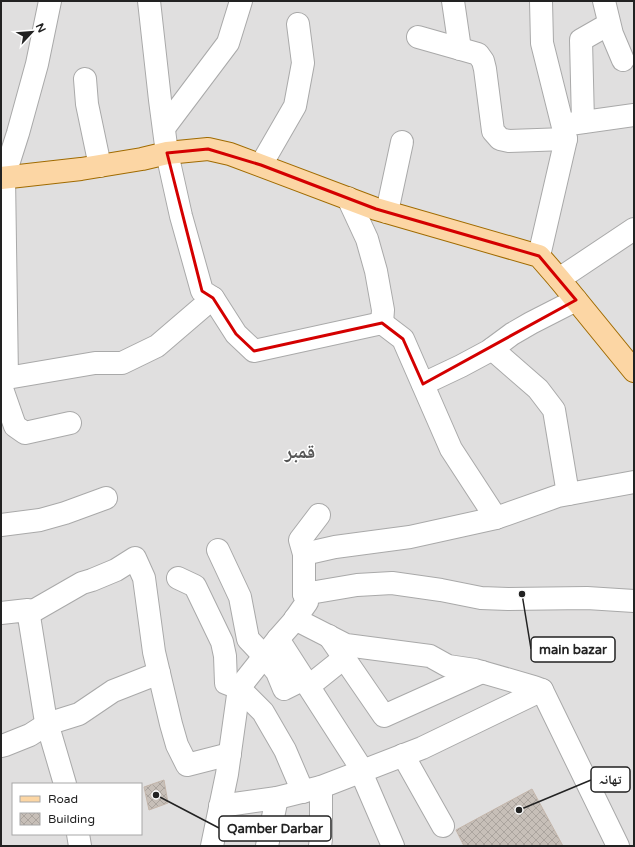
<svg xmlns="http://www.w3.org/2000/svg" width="635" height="847" viewBox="0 0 635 847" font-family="'Varela Round','Noto Naskh Arabic',sans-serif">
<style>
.residential{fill:#e0dfdf;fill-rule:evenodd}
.building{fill:url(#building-cross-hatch);stroke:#c4b6ab}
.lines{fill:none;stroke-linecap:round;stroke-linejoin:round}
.minor-casing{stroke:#a9a9a9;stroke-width:24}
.major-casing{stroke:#a06b00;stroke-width:24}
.minor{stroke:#fff;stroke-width:22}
.major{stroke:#fcd6a4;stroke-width:22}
.marked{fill:none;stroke:#d40000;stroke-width:3;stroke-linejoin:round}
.labels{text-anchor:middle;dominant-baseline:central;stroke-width:3;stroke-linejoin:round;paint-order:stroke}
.town-label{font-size:20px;font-weight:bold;fill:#555;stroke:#fff}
.leader{fill:none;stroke:#222;stroke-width:1.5}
.callout-dot{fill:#222;stroke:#fff;stroke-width:1.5}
.callout{fill:#fff;stroke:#222;stroke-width:1.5}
.callout-label{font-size:13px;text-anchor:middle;font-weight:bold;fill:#222}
</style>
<defs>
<pattern id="building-cross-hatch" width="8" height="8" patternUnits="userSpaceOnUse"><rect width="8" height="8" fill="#c7bfb8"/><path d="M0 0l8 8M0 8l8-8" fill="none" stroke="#aba49e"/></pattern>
</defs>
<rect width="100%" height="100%" fill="#f2efe9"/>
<!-- residential -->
<path class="residential" d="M1,1H634V846H1ZM13,784H141V834H13Z"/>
<!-- building -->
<g class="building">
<polygon points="164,780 168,803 149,810 144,787"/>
<polygon points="532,789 563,846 464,846 456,830"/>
</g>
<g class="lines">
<defs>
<g id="minor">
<polyline points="149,1 160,100 167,153 181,216 202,291 213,298 236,334 254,351 382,323 403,339 451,449 496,518"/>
<polyline points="453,1 460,49"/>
<polyline points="604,1 612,34 623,60"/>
<polyline points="418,37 478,54 483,61 485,69 493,131 500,139 509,141 566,139"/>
<polyline points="85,79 87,104 100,166"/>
<polyline points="583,122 581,40 609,24"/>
<polyline points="570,124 634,115"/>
<polyline points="164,128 228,43 241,1"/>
<polyline points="261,165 295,106 303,63 298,24"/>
<polyline points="348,198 367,239 376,271 383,310 382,323"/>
<polyline points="387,212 402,142"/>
<polyline points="539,256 566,139 542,43 541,1"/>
<polyline points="559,279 634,229"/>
<polyline points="492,349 538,389 554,410 568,494"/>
<polyline points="7,378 4,177 18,133 37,64 50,1"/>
<polyline points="423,384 461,366 489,351 512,334 531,323 576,300"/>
<polyline points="1,386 7,378 95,363 122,363 157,346 213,298"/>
<polyline points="1,386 15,426 25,433 70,423"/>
<polyline points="1,525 40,520 65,513 106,498"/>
<polyline points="218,550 240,597 248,639 264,656 277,672 284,689 304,679"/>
<polyline points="304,554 335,547 410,537 496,518 558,496 634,482"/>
<polyline points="178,578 195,586 222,642 225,656 226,683 239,688 263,712 285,750 303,792"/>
<polyline points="304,594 357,585 392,583 441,590 481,598 508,599 587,598 634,601"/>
<polyline points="1,613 28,610 45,716 65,784"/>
<polyline points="28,614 82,583 92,580 116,570 135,558 144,578 154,652 171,724 177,745 187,765 230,754"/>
<polyline points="295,619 346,645 430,656 448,666 475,670 534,687 542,690 618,846"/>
<polyline points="329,636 384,716 482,672"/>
<polyline points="278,639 361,768 361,772 393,846"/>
<polyline points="309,686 344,658"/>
<polyline points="1,746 5,745 30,735 47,724 79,714 113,691 159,673"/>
<polyline points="403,755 443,826"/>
<polyline points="220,806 277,798 321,787 422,748 542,690"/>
<polyline points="78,834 80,846"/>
<polyline points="212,846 227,774 239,688 278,639 293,622 307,602 304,594 304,554 300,540 319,515"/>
<polyline points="267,846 277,798"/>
<polyline points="320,846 321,839 321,787"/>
</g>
<polyline id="major" points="1,178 81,169 142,159 167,153 208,149 230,154 376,209 539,256 559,279 634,371"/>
</defs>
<!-- minor casing -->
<use href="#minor" class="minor-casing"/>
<!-- major casing -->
<use href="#major" class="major-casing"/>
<!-- minor -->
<use href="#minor" class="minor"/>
<!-- major -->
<use href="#major" class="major"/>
</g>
<!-- marked area -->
<path class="marked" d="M208,149L261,165L376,209L539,256L576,300L423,384L403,339L382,323L254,351L236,334L213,298L202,291L167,153Z"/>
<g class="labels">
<!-- town labels -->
<g class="town-label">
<text x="300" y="452">قمبر</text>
</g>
</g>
<!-- callouts -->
<path class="leader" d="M522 594L531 649M519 810L591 780M156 795L219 828"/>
<g class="callout-dot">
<circle cx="522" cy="594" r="4"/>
<circle cx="519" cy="810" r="4"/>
<circle cx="156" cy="795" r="4"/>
</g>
<g class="callout">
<rect x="531" y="637" width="84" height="25" rx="4"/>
<rect x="591" y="767" width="39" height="25" rx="4"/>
<rect x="219" y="816" width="112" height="25" rx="4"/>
</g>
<g class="callout-label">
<text x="573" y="654">main bazar</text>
<text x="610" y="784">تھانہ</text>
<text x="275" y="833">Qamber Darbar</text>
</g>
<!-- border -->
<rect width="635" height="847" fill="none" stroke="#222222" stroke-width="4"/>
<!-- legend -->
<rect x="12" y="783" width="130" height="52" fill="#ffffff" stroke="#a7a7a7"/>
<rect x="20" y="796" width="20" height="6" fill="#fcd6a4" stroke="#a7a7a7"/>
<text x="48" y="803" font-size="12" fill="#222222">Road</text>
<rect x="20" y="813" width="20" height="12" fill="url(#building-cross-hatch)" stroke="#a7a7a7"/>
<text x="48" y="823" font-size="12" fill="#222222">Building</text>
<!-- north arrow -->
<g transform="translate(32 32) rotate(64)" stroke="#ffffff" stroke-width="3" paint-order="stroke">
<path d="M0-3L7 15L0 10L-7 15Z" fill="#222222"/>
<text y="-6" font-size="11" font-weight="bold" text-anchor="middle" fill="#222222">N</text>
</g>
</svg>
